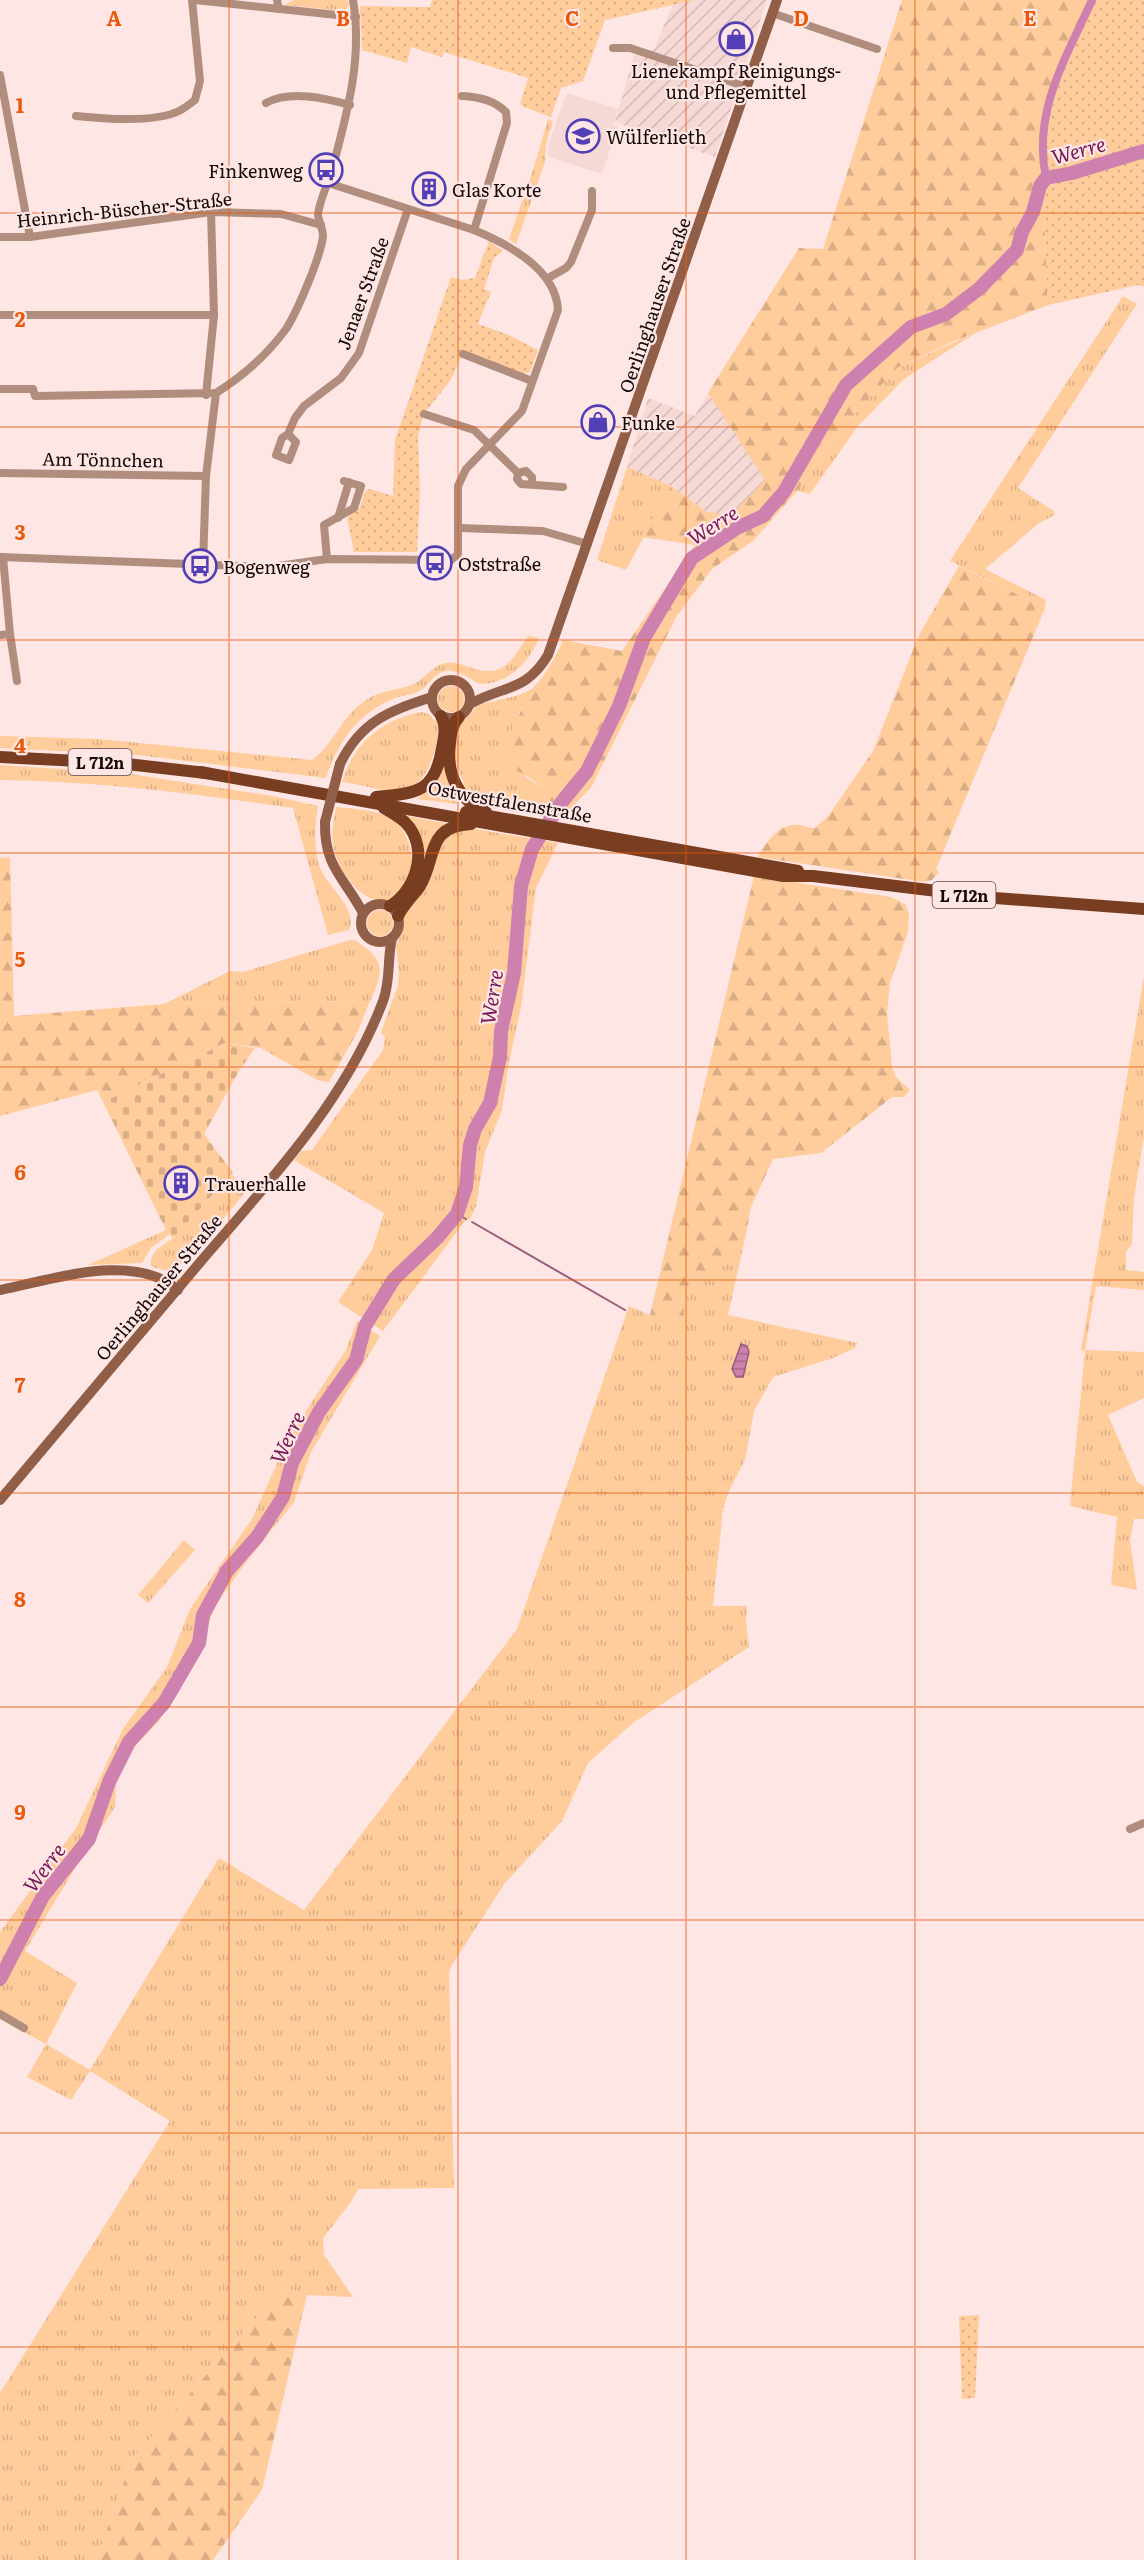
<svg xmlns="http://www.w3.org/2000/svg" width="1144" height="2560" viewBox="0 0 1144 2560" font-family="Literata,serif">
<style>
.built{fill:#f6d8d5}
.industrial{fill:url(#industrial-furrows)}
.grass{fill:url(#grass-tufts)}
.forest{fill:url(#forest-firs)}
.cemetery{fill:url(#cemetery-stones)}
.park{fill:url(#park-dots)}
.water{fill:url(#water-rules);stroke:#965d7c;stroke-width:1.5}
.lines{fill:none;stroke-linecap:round;stroke-linejoin:round}
.stream{stroke:#965d7c;stroke-width:2}
.canal{stroke:#ce81ae;stroke-width:8}
.river{stroke:#ce81ae;stroke-width:14}
.street{stroke:#b18d7d;stroke-width:8}
.secondary{stroke:#915f48;stroke-width:10}
.primary{stroke:#793d21;stroke-width:12}
.secondary-bridge{stroke:#915f48;stroke-width:10}
.grid{fill:none;stroke:#e8590c;stroke-width:1.5;stroke-opacity:0.55}
.labels{text-anchor:middle;dominant-baseline:central;stroke-width:4.5;stroke-linejoin:round;paint-order:stroke}
.shield{fill:#fee6e4;stroke:#594b4a;stroke-width:1.5}
.shield-label{font-size:16px;font-weight:bold;fill:#120908}
.poi-label{font-size:18px;fill:#120908;stroke:#fee6e4;text-anchor:start}
.street-label{font-size:18px;fill:#120908;stroke:#fee6e4}
.water-label{font-size:20px;font-style:italic;fill:#741956;stroke:#fee6e4}
.grid-label{font-size:20px;text-anchor:middle;font-weight:bold;fill:#e8590c;stroke:#fee6e4;stroke-width:4.5;stroke-linejoin:round;paint-order:stroke}
</style>
<defs>
<pattern id="industrial-furrows" width="10" height="10" patternUnits="userSpaceOnUse" patternTransform="scale(1.5)"><rect width="10" height="10" fill="#f6d8d5"/><path d="M-1 1l2-2M0 10L10 0M9 11l2-2" fill="none" stroke="#d2b8b5"/></pattern>
<pattern id="grass-tufts" width="24" height="20" patternUnits="userSpaceOnUse" patternTransform="scale(1.5)"><rect width="24" height="20" fill="#ffcc9c"/><path d="M3 7l-1-3M5 7V3M7 7l1-3M15 17l-1-3M17 17v-4M19 17l1-3" fill="none" stroke="#daae85"/></pattern>
<pattern id="forest-firs" width="22" height="20" patternUnits="userSpaceOnUse" patternTransform="scale(1.5)"><rect width="22" height="20" fill="#ffcc9c"/><path d="M5 1l3.5 6h-7zM16 11l3.5 6h-7z" fill="#daae85"/></pattern>
<pattern id="cemetery-stones" width="16" height="16" patternUnits="userSpaceOnUse" patternTransform="scale(1.5)"><rect width="16" height="16" fill="#ffcc9c"/><path d="M2 7V4a2 2 0 0 1 4 0v3zM10 15v-3a2 2 0 0 1 4 0v3z" fill="#daae85"/></pattern>
<pattern id="park-dots" width="8" height="8" patternUnits="userSpaceOnUse" patternTransform="scale(1.5)"><rect width="8" height="8" fill="#ffcc9c"/><path d="M2 2h.1M6 6h.1" fill="none" stroke="#daae85" stroke-width="1.8" stroke-linecap="round"/></pattern>
<pattern id="water-rules" width="6" height="5" patternUnits="userSpaceOnUse" patternTransform="scale(1.5)"><rect width="6" height="5" fill="#ce81ae"/><path d="M0 2.5h6" fill="none" stroke="#a6688c"/></pattern>
</defs>
<rect width="100%" height="100%" fill="#fee6e4"/>
<!-- built -->
<polygon class="built" points="567,93 618,109 613,124 618,126 602,174 548,157 548,145"/>
<!-- industrial -->
<g class="industrial">
<polygon points="695,0 767,0 715,157 615,122 634,56 654,49 673,4"/>
<polygon points="708,393 766,480 730,517 705,511 671,486 627,467 648,398 695,416"/>
</g>
<!-- grass -->
<g class="grass">
<polygon points="294,0 348,0 349,5 345,11 284,5"/>
<polygon points="548,119 553,121 546,144 545,162 516,244 509,239 533,170"/>
<polygon points="1123,296 1137,304 1018,488 1054,511 1055,515 1039,523 985,569 1046,600 1045,608 950,561"/>
<polygon points="977,332 904,379 858,426 810,494 797,491 833,439 897,368"/>
<polygon points="627,467 671,486 626,570 597,560"/>
<path d="M528,636L539,638C528,663 510,683 480,684C468,679 460,669 446,671C433,673 430,685 420,691C412,695 401,695 393,699C357,714 338,742 326,778L138,755L0,748V736L99,739L312,760C335,744 341,714 371,697C386,689 405,690 419,681C428,674 434,666 445,663C454,661 463,665 472,668C503,679 513,659 528,636Z"/>
<path d="M551,668L518,714L525,777C545,788 553,794 545,817L489,806L480,803L468,793L455,762V736L461,722L468,717L474,709L478,705L519,695L532,689Z"/>
<circle cx="451" cy="699" r="13"/>
<path d="M421,712L429,714L439,725C437,748 428,790 398,791C380,791 360,784 342,782C354,743 381,720 421,712Z"/>
<path d="M445,759C447,777 448,789 458,804L417,799L429,789Z"/>
<path d="M0,765L124,773L273,796L318,806C315,824 314,843 318,862C324,886 359,907 349,930L328,935L293,808C196,794 98,781 0,780Z"/>
<path d="M336,807C354,809 378,809 394,821C416,837 421,889 390,899C365,908 341,874 335,853C330,838 333,822 336,807Z"/>
<path d="M407,816L449,824C435,835 427,845 423,863Z"/>
<polygon points="469,828 558,843 536,888 521,1007 509,1062 502,1110 485,1152 476,1206 470,1219 464,1222 383,1331 338,1302 372,1250 384,1213 294,1160 301,1151 312,1150 383,1050 385,1038 381,1032 398,985 399,973 396,945 403,931 404,915 436,851 447,836 456,831"/>
<circle cx="380" cy="923" r="13"/>
<path d="M350,940C357,940 358,942 363,946C387,962 381,977 370,1001L164,1004L230,971L243,972Z"/>
<polygon points="1144,976 1144,1137 1134,1198 1132,1244 1126,1252 1126,1270 1144,1272 1144,1290 1096,1286 1085,1350 1144,1352 1144,1398 1108,1415 1137,1482 1144,1486 1144,1519 1134,1519 1130,1540 1137,1590 1111,1585 1117,1517 1070,1506 1085,1351 1081,1350"/>
<polygon points="232,1175 249,1188 195,1252 171,1272 152,1267 150,1261 156,1250 173,1238"/>
<polygon points="166,1230 170,1234 151,1248 142,1263 88,1265"/>
<path d="M746,1234L728,1315L857,1343L855,1348L833,1358L773,1377L754,1411L745,1460L729,1491L723,1509L713,1606H747L746,1622L749,1647L633,1723L588,1763L562,1821L505,1883L452,1965L449,1972L454,2188L358,2189L351,2202L323,2238L324,2255L353,2297L307,2295L283,2288L132,2459L96,2560H0V2393L170,2121L90,2071L71,2100L27,2077L46,2044L0,2019V1932L76,1828L123,1729L167,1667L190,1609L252,1519L289,1437L346,1350L357,1321L380,1336L311,1452L294,1502L247,1561L217,1603L180,1686L159,1721L132,1749L116,1782L115,1807L80,1860L25,1951L77,1983L46,2044L90,2070L219,1858L304,1910L517,1629L629,1306L650,1315L685,1320C684,1316 683,1310 684,1306C688,1284 728,1248 746,1234Z"/>
<polygon points="184,1540 195,1550 148,1603 138,1595"/>
</g>
<!-- forest -->
<g class="forest">
<path d="M902,0H1093L1055,94L1042,170L1048,305L952,342L897,368L833,439L797,491L754,540L712,569L676,617L592,786L561,819L545,816C556,785 528,779 507,764C502,719 547,681 563,640L622,651L695,545L642,537L671,486L705,511L730,516L765,480L708,393L799,248L823,249Z"/>
<path d="M959,566L1045,608L936,869L939,872L932,880L924,882L758,857C767,841 779,823 800,825C805,826 809,828 815,828L829,815L873,751L919,635Z"/>
<polygon points="10,857 14,1016 164,1004 370,1001 358,1031 329,1082 317,1080 261,1048 225,1043 103,1102 97,1090 0,1116 0,858"/>
<path d="M754,876L891,897L906,905L909,915L908,932L890,983L887,1013L892,1067L896,1077L910,1090L904,1097H892L821,1153L773,1159L751,1207L746,1234C729,1248 688,1284 684,1306C683,1311 685,1316 685,1320L650,1315Z"/>
<polygon points="283,2288 307,2295 262,2490 213,2560 96,2560 132,2459"/>
</g>
<!-- cemetery -->
<polygon class="cemetery" points="225,1043 255,1048 239,1071 204,1134 233,1173 173,1238 166,1230 103,1102"/>
<!-- park -->
<g class="park">
<polygon points="432,0 695,0 605,20 583,81 561,88 551,117 524,107 520,104 528,78 444,52 442,57 411,47 407,63 362,50 360,6 430,7"/>
<polygon points="1093,0 1144,0 1144,287 1138,285 1048,305 1042,170 1055,94"/>
<polygon points="489,241 503,251 494,258 484,289 491,292 478,324 509,335 538,350 530,372 521,374 464,351 450,381 423,415 418,437 420,492 417,552 354,552 347,518 360,507 365,491 370,489 393,496 395,440 451,277 461,280 475,278"/>
<polygon points="979,2315 975,2398 962,2399 959,2316"/>
</g>
<!-- water -->
<polygon class="water" points="741,1344 747,1346 749,1352 743,1377 736,1377 732,1369"/>
<g class="lines">
<!-- stream -->
<g class="stream">
<polyline points="457,1214 466,1219"/>
<polyline points="472,1222 625,1310"/>
</g>
<!-- canal -->
<path class="canal" d="M1046,178C1032,112 1066,58 1092,0"/>
<!-- river -->
<polyline class="river" points="0,1979 43,1896 89,1839 109,1782 129,1742 164,1703 199,1643 203,1615 227,1571 257,1537 283,1497 292,1463 319,1412 356,1360 365,1326 394,1279 437,1238 457,1214 466,1187 470,1145 475,1129 490,1103 500,1057 501,1031 514,973 521,886 532,849 561,803 587,771 619,706 644,638 692,558 737,528 763,516 784,492 846,385 911,327 946,314 980,288 1017,250 1022,232 1033,212 1040,186 1046,178 1072,173 1144,151"/>
<!-- street -->
<g class="street">
<polyline points="195,0 356,17"/>
<polyline points="277,0 279,9"/>
<polyline points="772,13 877,49"/>
<polyline points="613,48 630,48 747,87"/>
<polyline points="0,75 30,237"/>
<path d="M462,96C479,97 494,100 506,112L507,123L474,230"/>
<path d="M266,103C290,90 325,98 350,105"/>
<path d="M76,116C104,119 154,123 179,111C185,108 190,104 195,100L200,81L192,0"/>
<polyline points="0,237 30,237 211,212 281,214 321,225"/>
<polyline points="548,278 566,268 571,262 592,210 592,191"/>
<polyline points="0,315 214,315"/>
<polyline points="463,354 532,381"/>
<path d="M0,389H33L35,396L216,393C243,376 267,355 286,329C297,312 321,256 323,236C323,228 318,221 318,214C320,199 328,184 332,170C347,114 363,58 353,0"/>
<polyline points="206,395 214,315 211,212"/>
<polyline points="424,414 474,430 518,473 517,479 521,484 563,487"/>
<polyline points="288,434 296,442 289,460 276,455 282,438 288,434 295,418 304,406 341,378 359,353 408,209"/>
<polyline points="0,473 206,476"/>
<polyline points="518,473 526,471 532,477 532,484"/>
<polyline points="338,518 349,482"/>
<polyline points="459,528 543,531 588,544"/>
<path d="M0,557L271,567L327,559L451,560L458,554V486L466,469L522,411L558,310C556,269 508,244 474,230L328,183"/>
<polyline points="327,559 324,525 354,508 361,486 344,481"/>
<polyline points="203,564 206,476 216,393"/>
<polyline points="10,634 17,681"/>
<polyline points="0,635 10,634 3,557"/>
<polyline points="1130,1829 1144,1823"/>
<polyline points="0,2014 24,2028"/>
</g>
<!-- secondary -->
<g class="secondary">
<circle cx="451" cy="699" r="19"/>
<path d="M470,704C504,685 526,692 548,655L777,0"/>
<path d="M340,764C361,721 389,711 432,697"/>
<path d="M325,822C324,867 344,877 363,913"/>
<circle cx="380" cy="923" r="19"/>
<path d="M0,1290C52,1280 134,1251 178,1290"/>
<path d="M0,1500C68,1420 135,1340 202,1260C270,1181 346,1100 383,1001C391,980 387,959 392,938"/>
</g>
<!-- primary -->
<g class="primary">
<path d="M459,717C452,724 451,733 450,743C446,772 457,800 486,812"/>
<polyline points="0,757 118,763 206,773"/>
<polyline points="200,772 783,876 813,876 995,898 1144,909"/>
<path d="M376,797C416,793 435,793 442,748C444,737 447,726 441,716"/>
<path d="M384,808C389,811 395,814 400,818C431,841 419,888 390,906"/>
<polyline points="466,812 798,871"/>
<path d="M398,916C404,904 413,896 420,886C437,857 426,826 471,824"/>
</g>
<!-- secondary-bridge -->
<polyline class="secondary-bridge" points="325,822 340,764"/>
</g>
<!-- grid -->
<path class="grid" d="M229,0V2560M458,0V2560M686,0V2560M915,0V2560M0,213H1144M0,427H1144M0,640H1144M0,853H1144M0,1067H1144M0,1280H1144M0,1493H1144M0,1707H1144M0,1920H1144M0,2133H1144M0,2347H1144"/>
<!-- icons -->
<defs>
<symbol id="shop-ring" viewBox="-11 -11 22 22"><circle r="9.5" fill="#fee6e4" stroke="#523eb5" stroke-width="1.5"/><path d="M-5-2.5h2.3a2.7 3.5 0 0 1 5.4 0H5L5.5 6h-11ZM-1.5-2.5h3a1.5 2.3 0 0 0-3 0Z" fill="#523eb5"/></symbol>
<symbol id="school-ring" viewBox="-11 -11 22 22"><circle r="9.5" fill="#fee6e4" stroke="#523eb5" stroke-width="1.5"/><path d="M0-5L7-2L0 1L-7-2ZM-4 1L0 2.5L4 1V4Q0 6-4 4Z" fill="#523eb5"/></symbol>
<symbol id="bus-ring" viewBox="-11 -11 22 22"><circle r="9.5" fill="#fee6e4" stroke="#523eb5" stroke-width="1.5"/><path d="M-5-6H5V4H4V6H2V4H-2V6H-4V4H-5ZM-3.5-4V0h7V-4ZM-3.5 1.2v1.5H-2V1.2ZM2 1.2v1.5H3.5V1.2Z" fill="#523eb5"/></symbol>
<symbol id="building-ring" viewBox="-11 -11 22 22"><circle r="9.5" fill="#fee6e4" stroke="#523eb5" stroke-width="1.5"/><path d="M-4-6H4V6H1V3H-1V6H-4ZM-2.5-4.3h1.7v1.8h-1.7ZM.8-4.3h1.7v1.8H.8ZM-2.5-1h1.7V.8h-1.7ZM.8-1h1.7V.8H.8Z" fill="#523eb5"/></symbol>
</defs>
<g fill-rule="evenodd">
<use href="#shop-ring" x="717" y="20" width="38" height="38"/>
<use href="#school-ring" x="564" y="117" width="38" height="38"/>
<use href="#bus-ring" x="307" y="151" width="38" height="38"/>
<use href="#building-ring" x="410" y="170" width="38" height="38"/>
<use href="#shop-ring" x="579" y="403" width="38" height="38"/>
<use href="#bus-ring" x="416" y="544" width="38" height="38"/>
<use href="#bus-ring" x="181" y="547" width="38" height="38"/>
<use href="#building-ring" x="162" y="1164" width="38" height="38"/>
</g>
<g class="labels">
<!-- shield labels -->
<g class="shield">
<rect x="68.5" y="749" width="63" height="26" rx="4.5"/>
<rect x="932.5" y="882" width="63" height="26" rx="4.5"/>
</g>
<g class="shield-label">
<text x="100" y="762">L 712n</text>
<text x="964" y="895">L 712n</text>
</g>
<!-- poi labels -->
<g class="poi-label">
<text x="736" y="70" text-anchor="middle">Lienekampf Reinigungs-<tspan x="736" dy="21">und Pflegemittel</tspan></text>
<text x="606" y="136">Wülferlieth</text>
<text x="303" y="170" text-anchor="end">Finkenweg</text>
<text x="452" y="189">Glas Korte</text>
<text x="621" y="422">Funke</text>
<text x="458" y="563">Oststraße</text>
<text x="223" y="566">Bogenweg</text>
<text x="204" y="1183">Trauerhalle</text>
</g>
<!-- street labels -->
<g class="street-label">
<text transform="translate(124 209) rotate(-6)">Heinrich-Büscher-Straße</text>
<text transform="translate(362 293) rotate(-70)">Jenaer Straße</text>
<text transform="translate(654 305) rotate(-71)">Oerlinghauser Straße</text>
<text transform="translate(103 459) rotate(1)">Am Tönnchen</text>
<text transform="translate(510 801) rotate(10)">Ostwestfalenstraße</text>
<text transform="translate(158 1287) rotate(-50)">Oerlinghauser Straße</text>
</g>
<!-- water labels -->
<g class="water-label">
<text transform="translate(1078 149) rotate(-15)">Werre</text>
<text transform="translate(712 524) rotate(-32)">Werre</text>
<text transform="translate(490 997) rotate(-81)">Werre</text>
<text transform="translate(286 1437) rotate(-65)">Werre</text>
<text transform="translate(43 1867) rotate(-53)">Werre</text>
</g>
</g>
<g class="grid-label">
<text x="114" y="26">A</text>
<text x="343" y="26">B</text>
<text x="572" y="26">C</text>
<text x="801" y="26">D</text>
<text x="1030" y="26">E</text>
<text x="20" y="113">1</text>
<text x="20" y="327">2</text>
<text x="20" y="540">3</text>
<text x="20" y="753">4</text>
<text x="20" y="967">5</text>
<text x="20" y="1180">6</text>
<text x="20" y="1393">7</text>
<text x="20" y="1607">8</text>
<text x="20" y="1820">9</text>
</g>
</svg>
